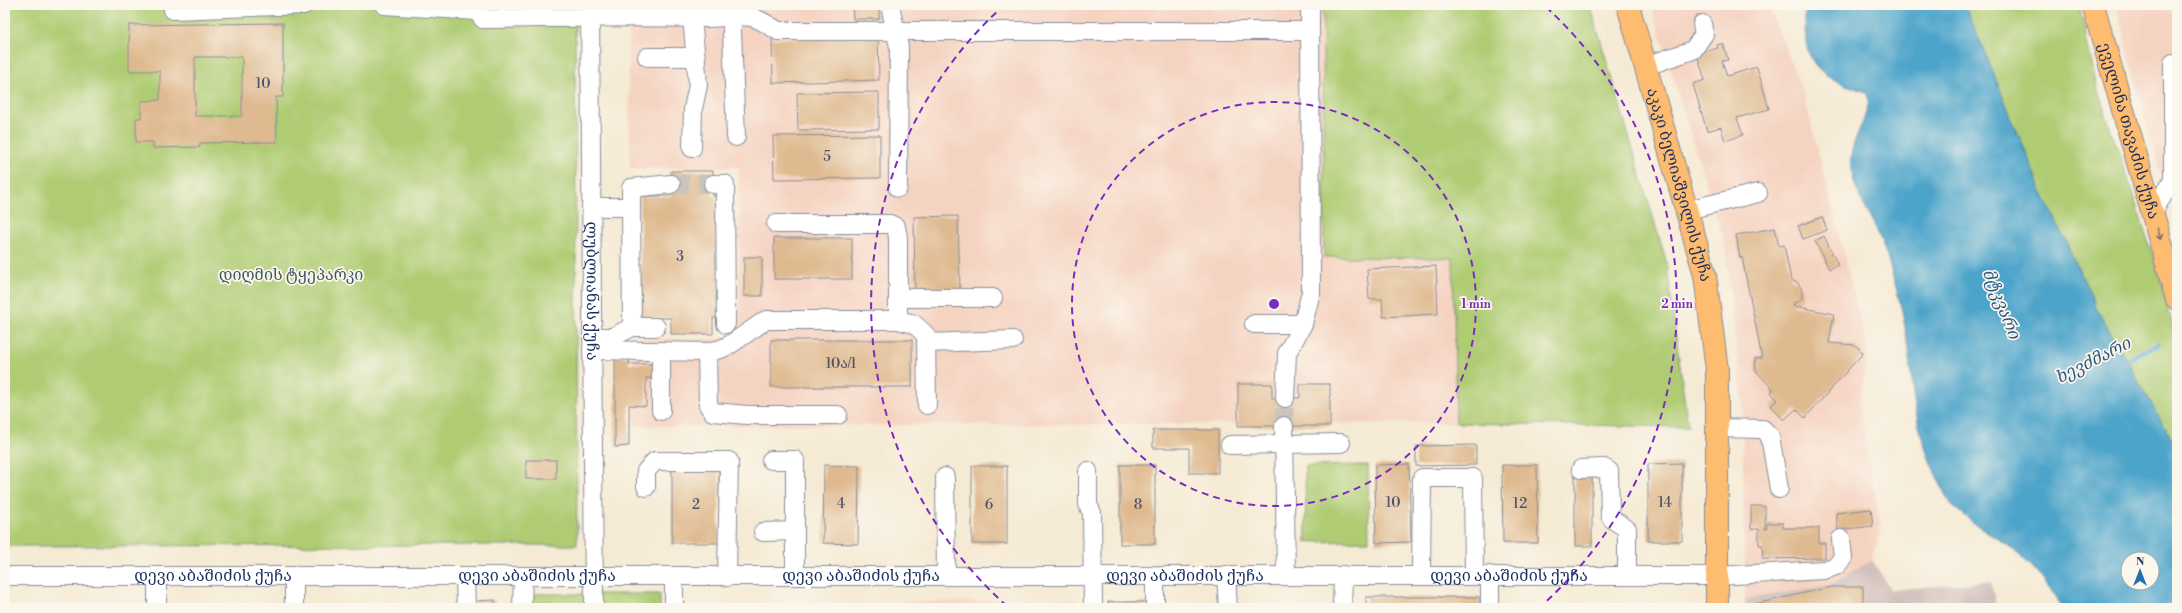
<svg xmlns="http://www.w3.org/2000/svg" width="2182" height="613" viewBox="0 0 2182 613" font-family="'Libre Bodoni','Noto Serif Georgian',serif">
<style>
.built{fill:#f5d3c1}
.industrial{fill:#d1c0bc}
.green{fill:#afcc73;stroke:#657e68}
.water{fill:#4da4ca;stroke:#346a94;fill-rule:evenodd}
.lines{fill:none;stroke-linecap:round;stroke-linejoin:round}
.stream{stroke:#4da4ca;stroke-width:5}
.building{fill:#dfba90;fill-rule:evenodd}
.minor-tunnel{stroke:#c9c5bc;stroke-width:18;stroke-dasharray:18 9;stroke-linecap:butt}
.minor-casing{stroke:#888c99;stroke-width:20}
.major-casing{stroke:#888c99;stroke-width:24}
.minor{stroke:#fff;stroke-width:18}
.major{stroke:#fdbc70;stroke-width:22}
.oneway{stroke:#816e66}
.ring{fill:none;stroke:#7b2cbf;stroke-width:2;stroke-dasharray:7 5}
.labels{text-anchor:middle;dominant-baseline:central;stroke-width:3.5;stroke-linejoin:round;paint-order:stroke}
.number-label{font-size:14px;fill:#4c526a}
.street-label{font-size:16px;fill:#1b2f5e;stroke:#fbf7ec}
.park-label{font-size:16px;fill:#405663;stroke:#fbf7ec}
.water-label{font-size:17px;font-style:italic;fill:#2c5884;stroke:#fbf7ec}
.centre{fill:#7b2cbf;stroke:#fbf7ec;stroke-width:2}
.ring-label{font-size:12px;text-anchor:middle;font-weight:bold;fill:#7b2cbf;stroke:#fbf7ec;stroke-width:3.5;stroke-linejoin:round;paint-order:stroke}
</style>
<rect width="100%" height="100%" fill="#fbf7ec"/>
<filter id="ink" filterUnits="userSpaceOnUse"><feTurbulence type="fractalNoise" baseFrequency=".025" numOctaves="2"/><feDisplacementMap in="SourceGraphic" scale="8" xChannelSelector="R" yChannelSelector="G"/><feConvolveMatrix kernelMatrix="1 2 1 2 8 2 1 2 1" color-interpolation-filters="sRGB"/></filter>
<filter id="wash" filterUnits="userSpaceOnUse"><feTurbulence type="fractalNoise" baseFrequency=".012" numOctaves="4" result="noise"/><feDisplacementMap in="SourceGraphic" scale="16" xChannelSelector="R" yChannelSelector="G"/><feGaussianBlur stdDeviation="0.9" result="paint"/><feColorMatrix in="noise" values="0 0 0 0 0 0 0 0 0 0 0 0 0 0 0 0 0 1.4 0 .05"/><feComposite in="paint" operator="in"/></filter>
<g filter="url(#wash)">
<rect width="100%" height="100%" fill="#f5ead4"/>
<!-- built -->
<g class="built">
<polygon points="628,5 1323,5 1324,256 1453,258 1456,423 634,426 633,338 724,339 739,331 739,167 630,169"/>
<polygon points="1651,5 1768,5 1804,95 1868,351 1859,403 1881,530 1872,560 1830,585 1745,599 1742,397 1725,245"/>
<polygon points="2116,5 2177,5 2177,217 2151,142"/>
<polygon points="1076,600 1076,608 902,608 902,602"/>
</g>
<!-- industrial -->
<polygon class="industrial" points="1872,560 1891,590 1991,581 1996,608 1745,608 1745,599 1830,585"/>
<!-- green -->
<g class="green">
<polygon points="5,5 575,5 577,545 5,546"/>
<polygon points="1323,5 1590,5 1666,261 1688,427 1456,423 1453,258 1324,257"/>
<polygon points="1965,5 2079,5 2097,88 2159,274 2177,348 2177,448 2098,311 2041,189"/>
<polygon points="1368,465 1369,541 1306,542 1305,466"/>
<polygon points="536,594 660,594 660,608 528,608 529,601"/>
<polygon points="1216,606 1217,608 1177,608 1177,607"/>
</g>
<!-- water -->
<path class="water" d="M1805,5H1965L2041,189L2098,311L2177,448V608H2061C2049,581 2027,560 2004,543C1985,529 1961,518 1947,498C1944,492 1941,485 1938,479C1912,427 1913,382 1905,327C1900,299 1892,271 1883,245C1874,219 1854,195 1851,167C1848,144 1866,123 1869,100L1866,92C1859,89 1852,87 1846,85C1802,67 1805,46 1805,5ZM2128,559H2152V583H2128Z"/>
<g class="lines">
<!-- stream -->
<polyline class="stream" points="2121,363 2158,344"/>
</g>
<g id="blocks">
<!-- building -->
<g class="building">
<polygon points="852,5 879,5 879,19 853,19"/>
<path d="M283,23V97H276L277,142L200,143V147L153,148V142H136V118H141V101L160,100V71H129V25ZM195,57H242V116H195Z"/>
<polygon points="878,37 879,80 773,83 772,39"/>
<polygon points="1723,43 1728,60 1722,61 1727,76 1757,67 1769,109 1737,118 1743,135 1725,141 1721,127 1707,131 1693,84 1705,80 1697,54 1718,48 1717,45"/>
<polygon points="879,92 879,129 798,130 797,93"/>
<polygon points="880,135 880,178 774,179 773,136"/>
<polygon points="671,171 713,171 713,196 719,196 719,318 713,318 713,334 671,334 671,318 641,318 640,196 671,196"/>
<polygon points="958,216 960,291 915,292 914,217"/>
<polygon points="1822,217 1827,230 1803,239 1798,226"/>
<polygon points="1775,228 1779,246 1784,245 1791,280 1798,283 1802,290 1802,298 1798,302 1793,303 1794,306 1834,314 1829,343 1855,345 1863,353 1805,418 1796,409 1784,420 1770,406 1778,400 1771,393 1773,389 1756,371 1755,358 1762,358 1742,257 1740,258 1736,235"/>
<polygon points="1824,236 1838,265 1829,269 1815,241"/>
<rect x="774" y="238" width="78" height="41"/>
<rect x="744" y="257" width="18" height="39"/>
<polygon points="1436,266 1438,314 1383,317 1382,299 1369,299 1367,269"/>
<rect x="771" y="340" width="141" height="47"/>
<polygon points="615,357 629,357 629,364 659,364 659,379 646,378 646,406 629,405 629,446 615,447"/>
<polygon points="1238,384 1272,384 1272,398 1300,398 1300,384 1330,384 1330,426 1238,426"/>
<polygon points="1153,430 1218,430 1218,473 1189,473 1189,448 1153,448"/>
<polygon points="1476,445 1476,465 1416,466 1416,446"/>
<rect x="526" y="460" width="30" height="19"/>
<polygon points="1682,463 1682,541 1648,541 1648,464"/>
<polygon points="1409,464 1411,542 1376,543 1375,465"/>
<polygon points="824,465 859,466 858,544 823,543"/>
<rect x="1120" y="465" width="35" height="79"/>
<polygon points="1502,465 1537,465 1538,543 1503,543"/>
<rect x="672" y="466" width="47" height="77"/>
<rect x="972" y="466" width="35" height="78"/>
<rect x="1575" y="477" width="17" height="69"/>
<polygon points="1751,506 1765,506 1765,529 1767,529 1767,523 1783,523 1783,528 1819,528 1819,543 1825,543 1825,558 1763,559 1762,545 1759,545 1759,529 1751,529"/>
<polygon points="1871,509 1873,526 1838,530 1836,513"/>
<polygon points="1831,587 1863,587 1863,608 1831,608 1831,604 1812,608 1751,608 1751,605"/>
<rect x="1366" y="597" width="113" height="11"/>
<polygon points="495,600 495,608 476,608 476,601"/>
<rect x="1108" y="602" width="39" height="6"/>
</g>
</g>
</g>
<g filter="url(#ink)">
<use href="#blocks" fill-opacity="0" stroke="#888c99" stroke-width="1"/>
<g class="lines">
<!-- minor-tunnel -->
<g class="minor-tunnel">
<polyline points="671,184 713,184"/>
<polyline points="1284,426 1285,398"/>
</g>
<defs>
<g id="minor">
<path d="M384,5L477,11L483,19C556,18 628,16 700,18C716,19 736,14 751,17C760,19 770,26 778,31H1310"/>
<path id="s1" d="M590,5L594,608"/>
<polyline points="691,5 698,85 693,109 692,148"/>
<polyline points="731,5 736,137"/>
<polyline points="890,5 899,47 898,188"/>
<polyline points="173,10 304,5"/>
<polyline points="647,57 696,57"/>
<polyline points="1646,66 1693,50 1704,34 1702,24"/>
<polyline points="713,184 725,184 726,324"/>
<polyline points="591,207 631,207 631,188 671,184"/>
<polyline points="631,207 632,327"/>
<polyline points="1687,210 1758,193"/>
<polyline points="2153,211 2173,180 2173,63 2177,63"/>
<polyline points="776,224 890,224 896,227 898,237 898,320 914,324 926,335 927,405"/>
<polyline points="898,298 993,298"/>
<polyline points="1254,324 1303,324"/>
<polyline points="592,337 613,337 632,327 656,327"/>
<polyline points="926,343 1013,340"/>
<polyline points="592,350 707,352"/>
<polyline points="661,351 661,411"/>
<polyline points="1285,398 1287,353 1303,324 1311,292 1310,5"/>
<polyline points="838,415 747,415 713,412 708,405 707,352 721,349 731,344 766,320 898,320"/>
<polyline points="1284,426 1286,575"/>
<polyline points="1717,428 1763,429 1770,436 1779,489"/>
<polyline points="1230,445 1341,443"/>
<polyline points="771,460 795,460 795,576"/>
<polyline points="1581,469 1604,468 1609,471 1610,515 1612,519 1627,529 1627,576"/>
<polyline points="1088,471 1088,505 1092,513 1093,608"/>
<polyline points="945,477 946,576"/>
<polyline points="646,487 646,471 655,461 729,461 727,577"/>
<polyline points="763,532 795,531"/>
<polyline points="1155,575 1155,608"/>
<polyline points="1226,575 1228,608"/>
<polyline points="1421,575 1422,478 1473,478 1474,575"/>
<polyline points="1490,575 1490,608"/>
<path id="s2" d="M5,576H1717L1824,570L1836,566L1843,558L1841,539"/>
<polyline points="294,576 294,608"/>
<polyline points="465,577 466,608"/>
<polyline points="157,608 157,576"/>
<polyline points="522,608 523,577"/>
<polyline points="674,608 674,577"/>
<polyline points="1342,608 1343,575"/>
</g>
<g id="major">
<path id="s3" d="M1628,5L1705,275L1717,370V608"/>
<path id="s4" d="M2093,5L2177,299"/>
</g>
</defs>
<!-- minor casing -->
<use href="#minor" class="minor-casing"/>
<!-- major casing -->
<use href="#major" class="major-casing"/>
<!-- minor -->
<use href="#minor" class="minor"/>
<!-- major -->
<use href="#major" class="major"/>
</g>
<!-- one-way arrows -->
<defs><path id="oneway-shaft" d="M-6 0H5M1.5-3L5.5 0L1.5 3" fill="none" stroke-width="1.6" stroke-linecap="round" stroke-linejoin="round"/></defs>
<use class="oneway" href="#oneway-shaft" transform="translate(2159 234) rotate(74)"/>
</g>
<!-- distance rings -->
<g class="ring">
<circle cx="1274" cy="304" r="202"/>
<path d="M1007 606A403 403 0 0 1 1002 7M1546 7A403 403 0 0 1 1541 606"/>
</g>
<g class="labels">
<!-- number labels -->
<g class="number-label">
<text x="263" y="84">10</text>
<text x="827" y="157">5</text>
<text x="680" y="257">3</text>
<text x="841" y="364">10ა/1</text>
<text x="1393" y="503">10</text>
<text x="1665" y="503">14</text>
<text x="841" y="504">4</text>
<text x="1520" y="504">12</text>
<text x="696" y="505">2</text>
<text x="989" y="505">6</text>
<text x="1138" y="505">8</text>
</g>
<!-- street labels -->
<g class="street-label">
<text stroke="none"><textPath href="#s4" startOffset="131">ეველინა თავაძის ქუჩა</textPath></text>
<text stroke="none"><textPath href="#s3" startOffset="187">აკაკი ბელიაშვილის ქუჩა</textPath></text>
<text stroke="none"><textPath href="#s1" startOffset="286">ლუბლიანას ქუჩა</textPath></text>
<text stroke="none"><textPath href="#s2" startOffset="1180">დევი აბაშიძის ქუჩა</textPath></text>
<text stroke="none"><textPath href="#s2" startOffset="1504">დევი აბაშიძის ქუჩა</textPath></text>
<text stroke="none"><textPath href="#s2" startOffset="208">დევი აბაშიძის ქუჩა</textPath></text>
<text stroke="none"><textPath href="#s2" startOffset="856">დევი აბაშიძის ქუჩა</textPath></text>
<text stroke="none"><textPath href="#s2" startOffset="532">დევი აბაშიძის ქუჩა</textPath></text>
</g>
<!-- park labels -->
<g class="park-label">
<text x="291" y="275">დიღმის ტყეპარკი</text>
</g>
<!-- water labels -->
<g class="water-label">
<text transform="translate(2001 304) rotate(68)">მტკვარი</text>
<text transform="translate(2093 361) rotate(-27)">ხევძმარი</text>
</g>
</g>
<circle cx="1274" cy="304" r="6" class="centre"/>
<g class="ring-label">
<text x="1476" y="308">1 min</text>
<text x="1677" y="308">2 min</text>
</g>
<!-- margin -->
<rect width="2182" height="613" fill="none" stroke="#fbf7ec" stroke-width="20"/>
<!-- north arrow -->
<g transform="translate(2140 571)"><circle r="19" fill="#fbf7ec" stroke="#a1a7b3"/>
<path d="M0-3L7 15L0 10L-7 15Z" fill="#1f6fb2"/>
<text y="-6" font-size="11" font-weight="bold" text-anchor="middle" fill="#1b2f5e">N</text>
</g>
</svg>
